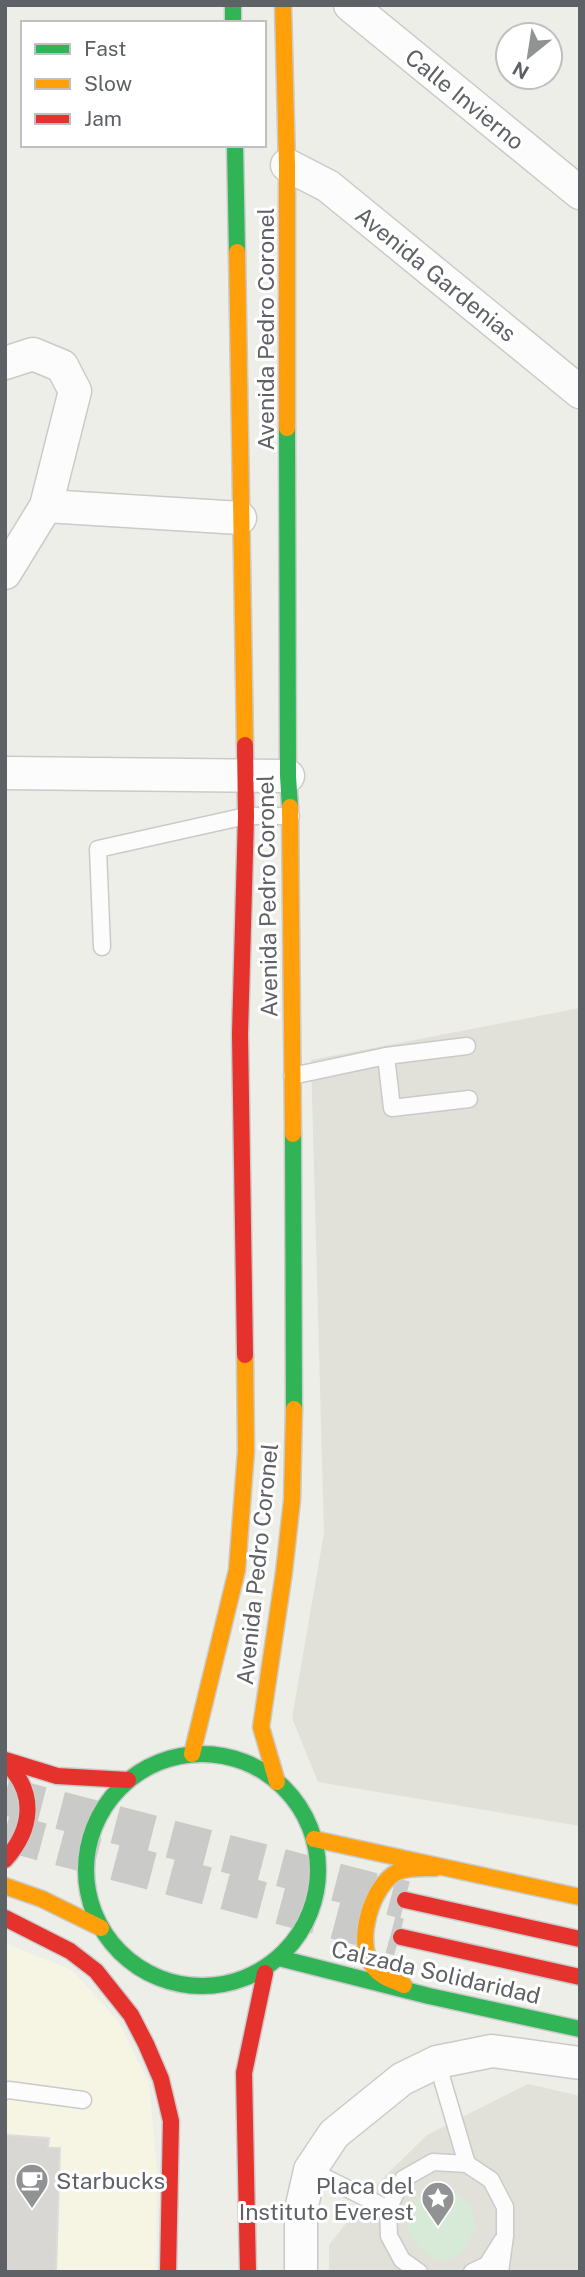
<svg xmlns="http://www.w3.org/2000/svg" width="585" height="2277" viewBox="0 0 585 2277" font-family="'Public Sans',sans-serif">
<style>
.commercial{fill:#f6f5e3}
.education{fill:#e1e0d9}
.green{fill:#d7ead7}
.building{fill:#d8d7d4;stroke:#dddcd8;stroke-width:2}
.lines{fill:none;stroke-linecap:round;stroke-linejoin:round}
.secondary-tunnel{stroke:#cacbc8;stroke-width:38;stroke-dasharray:38 19;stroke-linecap:butt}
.lane-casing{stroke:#cacaca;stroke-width:19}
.street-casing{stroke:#cacaca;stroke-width:35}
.fast-casing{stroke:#cacbcb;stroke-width:19}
.slow-casing{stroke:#cacbcb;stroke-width:19}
.jam-casing{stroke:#cacbcb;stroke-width:19}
.lane{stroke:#fcfcfc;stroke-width:16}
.street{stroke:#fcfcfc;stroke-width:32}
.fast{stroke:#30b455;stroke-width:16}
.slow{stroke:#ff9f0a;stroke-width:16}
.jam{stroke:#e5322d;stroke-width:16}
.labels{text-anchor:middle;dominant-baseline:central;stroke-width:6;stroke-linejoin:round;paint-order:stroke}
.street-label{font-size:23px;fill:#5e6166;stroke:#fff}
.poi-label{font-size:23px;fill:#5e6166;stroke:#fff;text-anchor:start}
</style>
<rect width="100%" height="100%" fill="#eeeee9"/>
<!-- commercial -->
<polygon class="commercial" points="5,1943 72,1970 118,2021 149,2083 157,2170 156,2272 5,2272"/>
<!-- education -->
<g class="education">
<polygon points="580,1008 580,1826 318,1782 292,1718 324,1533 311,1060"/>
<polygon points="528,2084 580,2096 580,2272 329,2272 329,2245 377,2184 427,2135"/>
</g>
<!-- green -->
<path class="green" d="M439,2190L454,2193L469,2203L476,2227L463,2252C456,2256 446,2262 437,2259C432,2258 427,2253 423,2250C395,2230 407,2195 439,2190Z"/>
<!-- building -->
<polygon class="building" points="5,2135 49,2138 48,2148 60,2148 56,2272 5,2272"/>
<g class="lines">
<!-- secondary-tunnel -->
<g class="secondary-tunnel">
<polyline points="5,1796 405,1900"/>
<polyline points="5,1832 399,1937"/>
</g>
<defs>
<g id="lane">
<polyline points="102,947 98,849 246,816 291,816"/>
<polyline points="386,1056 392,1108 469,1099"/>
<polyline points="292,1076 386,1056 467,1046"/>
<polyline points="437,2062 467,2164"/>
<polyline points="5,2091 9,2090 83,2100"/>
<polyline points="310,2170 388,2209"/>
<polyline points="419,2272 402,2260 389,2236 388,2209 403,2179 433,2162 467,2164 491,2180 505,2207 505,2236 500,2272"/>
<polyline points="472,2272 487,2265 502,2241"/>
</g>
<g id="street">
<polyline points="350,5 580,193"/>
<polyline points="287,165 328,186 580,392"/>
<polyline points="5,363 33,354 62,366 75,391 46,506 5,573"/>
<polyline points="46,506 240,518"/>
<polyline points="5,773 288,776"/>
<polyline points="301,2272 301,2210 310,2170 334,2134 402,2079 437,2062 492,2051 580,2063"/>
</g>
<g id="fast">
<polyline points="233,5 233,23"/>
<polyline points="235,145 237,252"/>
<polyline points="287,428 288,776 290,807"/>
<polyline points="293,1134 294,1409"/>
<circle cx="202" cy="1870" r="116"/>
<polyline points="283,1959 429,1996 580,2029"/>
</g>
<g id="slow">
<polyline points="283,5 287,165 287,428"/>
<polyline points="237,252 245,745"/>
<polyline points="290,807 293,1134"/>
<polyline points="192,1754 237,1570 246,1451 245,1355"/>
<polyline points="277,1782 261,1727 284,1572 292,1500 294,1409"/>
<polyline points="314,1839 580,1897"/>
<polyline points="5,1886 42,1899 101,1928"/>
<path d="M404,1985C392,1980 379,1976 372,1965C355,1941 372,1885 397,1872C409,1867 423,1868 435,1868"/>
</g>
<g id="jam">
<polyline points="245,1355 240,1034 246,816 245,745"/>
<polyline points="5,1760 57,1776 128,1780"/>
<path d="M5,1762C37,1792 33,1829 5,1860"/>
<polyline points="405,1900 580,1939"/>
<polyline points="5,1918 70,1951 96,1971 131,2015 146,2044 161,2079 171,2121 168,2272"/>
<polyline points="401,1937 580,1977"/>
<polyline points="248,2272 244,2073 265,1973"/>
</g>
</defs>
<!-- lane casing -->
<use href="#lane" class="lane-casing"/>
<!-- street casing -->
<use href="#street" class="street-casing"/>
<!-- fast casing -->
<use href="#fast" class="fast-casing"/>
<!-- slow casing -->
<use href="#slow" class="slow-casing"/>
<!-- jam casing -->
<use href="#jam" class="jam-casing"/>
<!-- lane -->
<use href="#lane" class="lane"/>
<!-- street -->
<use href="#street" class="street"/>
<!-- fast -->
<use href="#fast" class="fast"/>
<!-- slow -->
<use href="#slow" class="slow"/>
<!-- jam -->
<use href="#jam" class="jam"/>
</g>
<!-- icons -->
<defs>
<symbol id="cafe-pin" viewBox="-11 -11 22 30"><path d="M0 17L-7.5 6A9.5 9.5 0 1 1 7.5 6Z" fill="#909294" stroke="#fff"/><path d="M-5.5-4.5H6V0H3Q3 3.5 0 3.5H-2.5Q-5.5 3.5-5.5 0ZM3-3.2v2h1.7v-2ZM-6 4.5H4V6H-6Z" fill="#fff"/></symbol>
<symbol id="sight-pin" viewBox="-11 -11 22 30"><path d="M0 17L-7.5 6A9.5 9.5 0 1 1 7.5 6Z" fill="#909294" stroke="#fff"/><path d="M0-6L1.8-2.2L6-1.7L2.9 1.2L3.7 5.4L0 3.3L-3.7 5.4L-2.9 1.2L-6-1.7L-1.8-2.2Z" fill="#fff"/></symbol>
</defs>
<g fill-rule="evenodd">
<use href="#cafe-pin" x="13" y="2161" width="38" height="52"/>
<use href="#sight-pin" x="419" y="2179" width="38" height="52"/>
</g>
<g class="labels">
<!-- street labels -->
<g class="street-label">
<text transform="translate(465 99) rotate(39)">Calle Invierno</text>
<text transform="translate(436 274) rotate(39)">Avenida Gardenias</text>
<text transform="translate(265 329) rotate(-90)">Avenida Pedro Coronel</text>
<text transform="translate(267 896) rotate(-91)">Avenida Pedro Coronel</text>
<text transform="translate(257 1564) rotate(-84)">Avenida Pedro Coronel</text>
<text transform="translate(436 1972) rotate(13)">Calzada Solidaridad</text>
</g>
<!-- poi labels -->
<g class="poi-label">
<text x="56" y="2180">Starbucks</text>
<text x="414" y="2185" text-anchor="end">Placa del<tspan x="414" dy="26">Instituto Everest</tspan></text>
</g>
</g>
<!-- border -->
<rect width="585" height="2277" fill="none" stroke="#5e6166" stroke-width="14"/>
<!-- legend -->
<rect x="21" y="21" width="245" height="126" fill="#ffffff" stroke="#bfc0c2" stroke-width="2"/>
<rect x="35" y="44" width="35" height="10" fill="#30b455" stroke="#bfc0c2" stroke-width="2"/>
<text x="84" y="56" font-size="21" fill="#5e6166">Fast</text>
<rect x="35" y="79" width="35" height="10" fill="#ff9f0a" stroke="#bfc0c2" stroke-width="2"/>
<text x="84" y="91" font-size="21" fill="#5e6166">Slow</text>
<rect x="35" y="114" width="35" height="10" fill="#e5322d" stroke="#bfc0c2" stroke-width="2"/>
<text x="84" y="126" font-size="21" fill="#5e6166">Jam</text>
<!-- north arrow -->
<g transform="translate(529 56) rotate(210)"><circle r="33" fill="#ffffff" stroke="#bfc0c2" stroke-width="2"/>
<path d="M0-5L12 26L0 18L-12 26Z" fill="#909294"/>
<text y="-10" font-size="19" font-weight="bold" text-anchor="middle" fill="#5e6166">N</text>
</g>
</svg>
